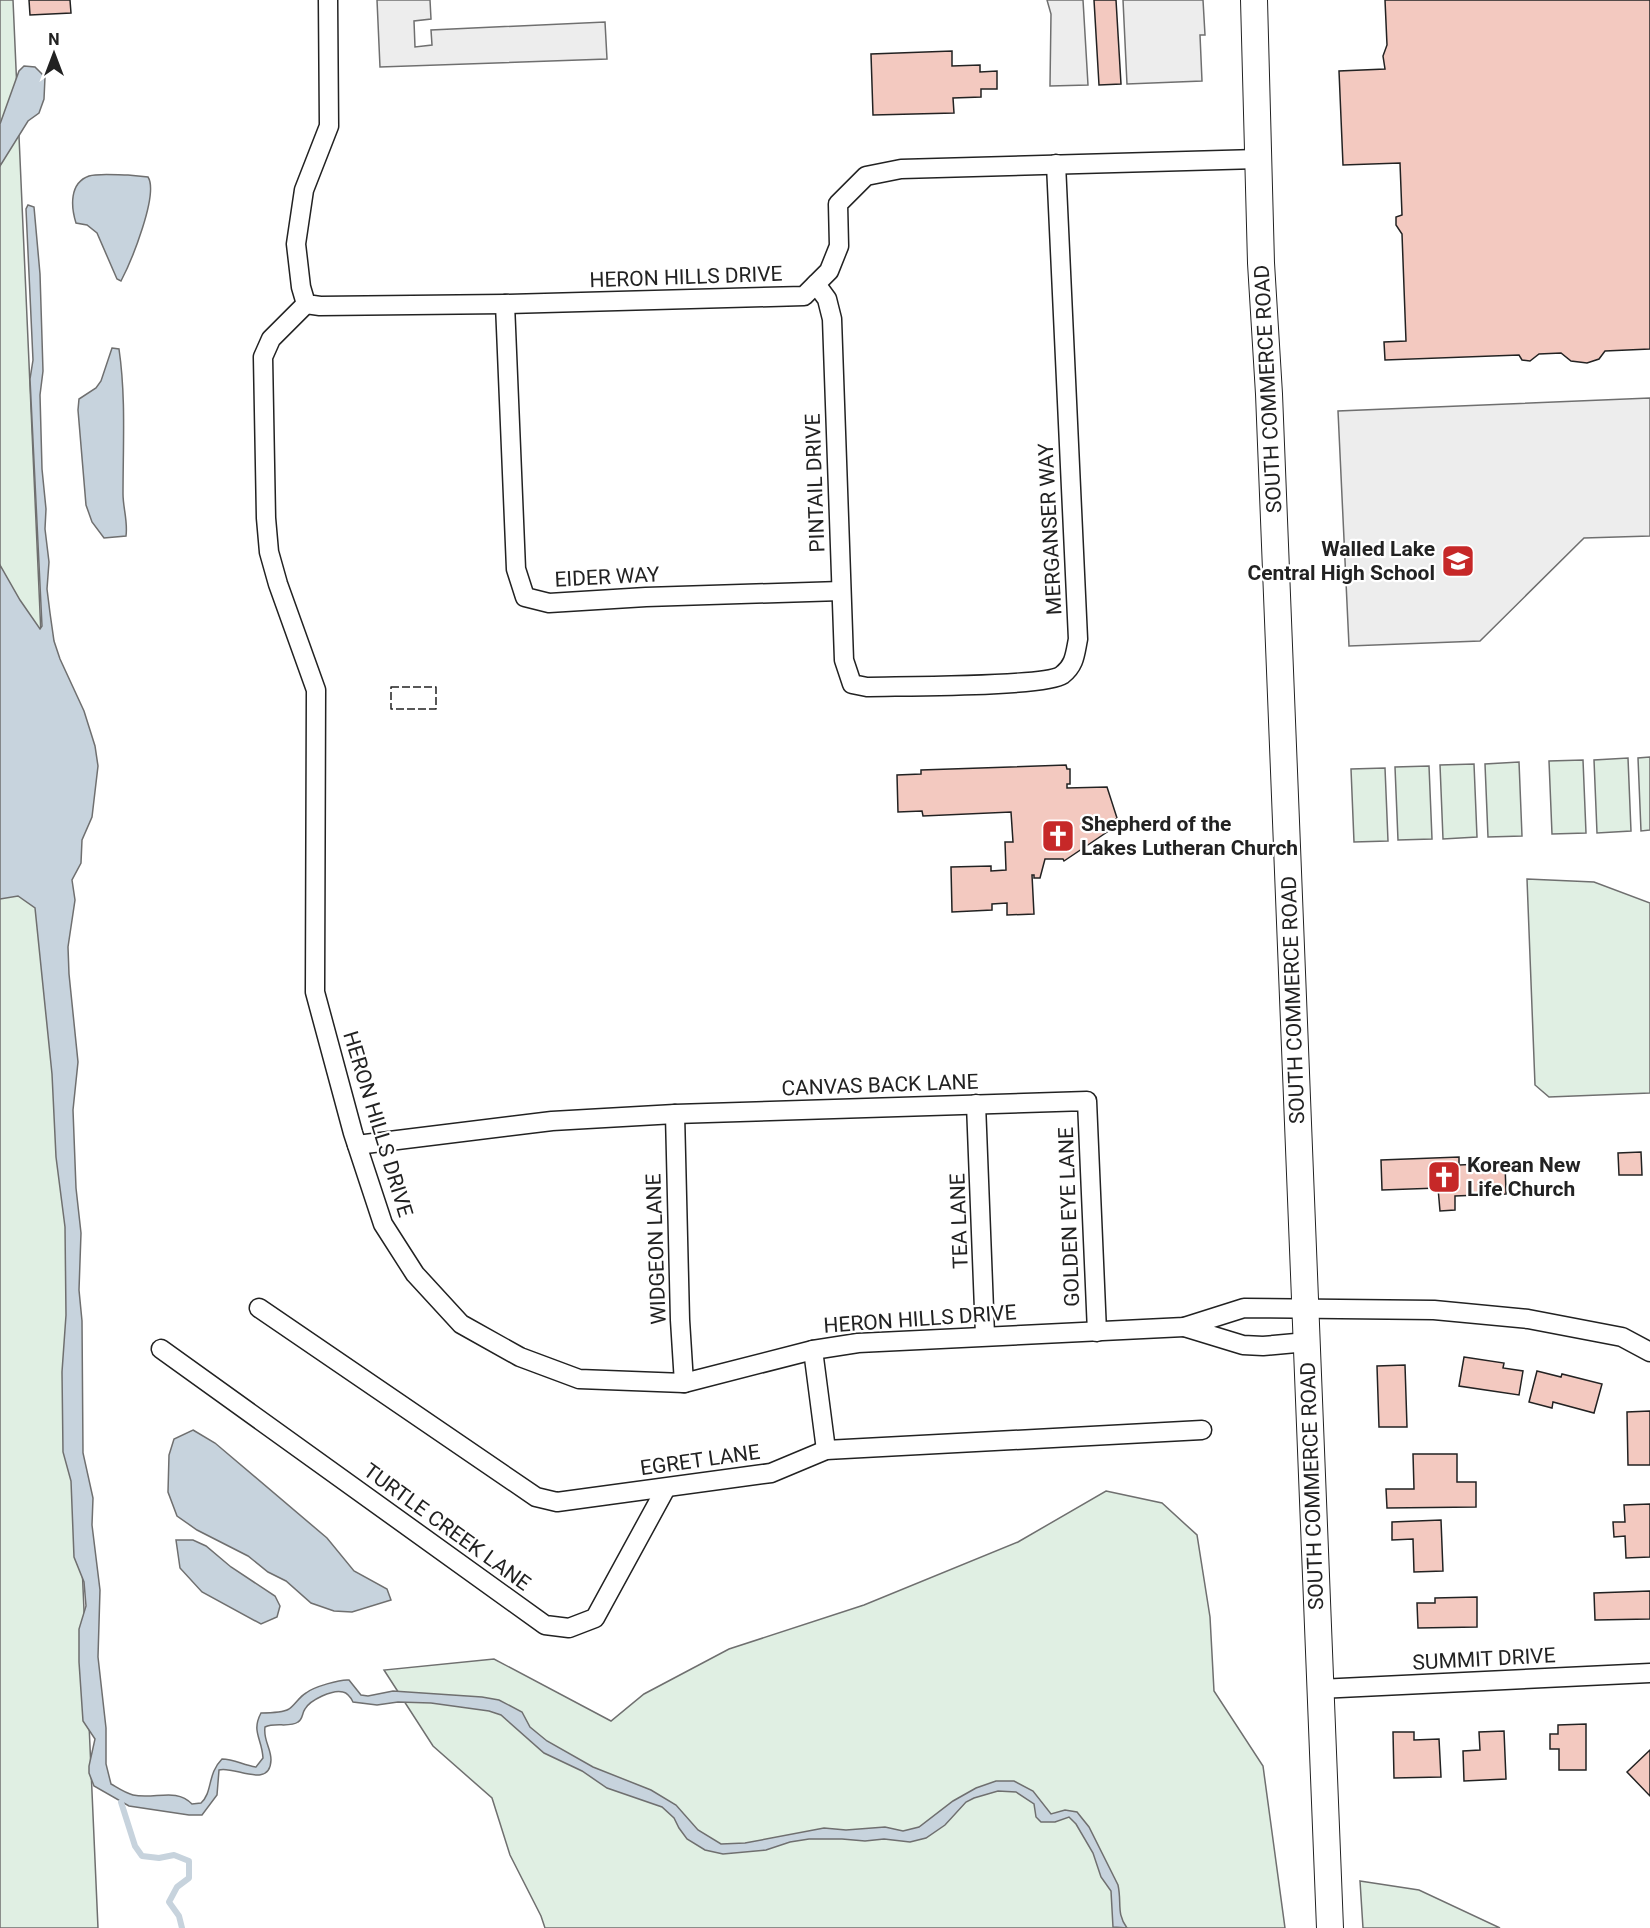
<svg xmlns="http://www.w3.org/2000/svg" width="1650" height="1928" viewBox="0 0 1650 1928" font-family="Roboto,sans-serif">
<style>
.green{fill:#e0efe3;stroke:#6f6f6f;stroke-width:1.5}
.parking{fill:#ededed;stroke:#6f6f6f;stroke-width:1.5}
.water{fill:#c7d3dd;stroke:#6f6f6f;stroke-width:1.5}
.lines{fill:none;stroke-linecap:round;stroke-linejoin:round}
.stream{stroke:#c7d3dd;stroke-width:6}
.building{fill:#f3c9c0;stroke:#222;stroke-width:1.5}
.street-casing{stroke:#222;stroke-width:21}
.secondary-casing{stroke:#222;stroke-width:28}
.street{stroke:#fff;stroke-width:18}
.secondary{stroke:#fff;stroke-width:26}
.fence{stroke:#222;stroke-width:1.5;stroke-dasharray:8 3;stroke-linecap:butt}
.labels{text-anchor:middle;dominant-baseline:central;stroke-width:4.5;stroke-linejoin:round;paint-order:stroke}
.street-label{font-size:21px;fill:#222;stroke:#fff}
.poi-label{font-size:21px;font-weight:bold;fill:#222;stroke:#fff;text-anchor:start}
</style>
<rect width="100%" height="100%" fill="#fff"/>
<!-- green -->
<g class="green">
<polygon points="0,0 13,0 98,1928 0,1928"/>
<polygon points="1650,757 1650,830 1641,831 1638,758"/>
<polygon points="1628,758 1631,831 1597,833 1594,760"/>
<polygon points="1583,760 1586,833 1552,834 1549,761"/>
<polygon points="1519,762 1522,836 1488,837 1485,764"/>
<polygon points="1474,764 1477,837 1443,839 1440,765"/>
<polygon points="1429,766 1432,839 1398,840 1395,767"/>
<polygon points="1385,768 1388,841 1354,842 1351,769"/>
<polygon points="1527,879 1594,882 1650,903 1650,1093 1549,1097 1535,1085"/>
<polygon points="1106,1491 1162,1503 1197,1535 1210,1617 1214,1691 1263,1766 1285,1928 545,1928 541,1916 510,1855 492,1798 433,1746 384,1670 494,1659 611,1721 644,1694 729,1649 864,1605 1018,1542"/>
<polygon points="1360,1881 1419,1890 1500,1928 1363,1928"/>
</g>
<!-- parking -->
<g class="parking">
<polygon points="377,0 430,0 431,19 414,21 415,47 432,45 431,30 605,22 607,59 380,67"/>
<polygon points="1047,0 1083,0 1088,85 1050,86 1051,14"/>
<polygon points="1123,0 1203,0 1205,35 1200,35 1202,81 1127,84"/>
<polygon points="1650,398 1650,536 1584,538 1480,641 1349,646 1338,411"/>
</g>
<!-- water -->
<g class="water">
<polygon points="24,66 35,67 45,77 44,99 39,113 28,121 0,166 0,124 19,71"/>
<path d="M128,175L148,177C159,194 131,262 121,281L117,279L97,233L87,225L76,223C71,207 69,183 89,176C98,173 118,175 128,175Z"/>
<path d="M28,205L34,207L40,274L43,371L40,395L42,469L46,509L45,529L49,562L47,589L50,613L54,641L60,659L84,711L95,746L98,766L92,817L82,840L81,863L72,880L75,900L68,947L69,974L78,1062L73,1110L76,1188L81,1233L79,1290L82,1321L83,1453L93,1498L92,1525L100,1590L98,1657L106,1728V1764L111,1784C118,1788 125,1793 133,1795C154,1800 176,1787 192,1804L201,1803C213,1792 207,1774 222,1759C234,1759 243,1765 256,1767L263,1758C262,1738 251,1732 261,1713C269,1713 282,1713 289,1709C295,1705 299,1697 306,1693C313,1687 341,1679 349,1680L361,1695L368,1696L393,1691L482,1697L499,1700L522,1712L530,1727L547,1741L593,1767L651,1790L676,1805L698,1830L721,1844L745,1843L824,1828L846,1830L885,1827L903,1831L919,1827L953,1801L976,1788L996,1781H1014L1033,1791L1051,1814L1065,1810L1077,1812L1089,1827L1118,1885C1122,1903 1116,1913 1127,1928L1113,1927L1111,1891L1101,1877L1093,1853L1076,1824L1069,1817L1055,1822H1041L1036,1817L1034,1804L1016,1792L998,1791L974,1798L966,1802L945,1825L926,1838L910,1842L884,1839L865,1841L842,1839H809L790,1842L766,1850L723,1854L705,1850L687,1839L679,1828L674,1818L662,1807L607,1788L582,1771L544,1753L501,1715L489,1711L431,1703L398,1702L377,1705L353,1702C351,1698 348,1693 343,1692C333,1689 310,1700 305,1709C302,1713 303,1719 298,1722C290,1728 275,1722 265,1727C263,1740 271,1748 271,1760C270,1790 233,1765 219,1770L217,1795L202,1815H189L129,1806L94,1786L89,1773V1766L95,1739L83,1721L79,1662V1629L86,1606L84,1582L74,1557L71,1481L63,1452L62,1372L66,1315L65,1227L56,1157L52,1074L35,908L18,896L0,899V565L20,600L40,629L42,626L30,379L33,360L26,209Z"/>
<path d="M112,348L119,349C126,397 123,445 123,494C123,508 128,521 126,536L104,538L92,522L86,505L78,410L79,399L96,388L101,381Z"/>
<polygon points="193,1430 215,1443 327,1538 354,1571 387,1589 391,1600 352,1612 334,1611 311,1603 286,1581 268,1572 248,1556 197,1530 177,1516 168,1492 169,1455 174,1439"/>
<polygon points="176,1540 193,1540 206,1546 231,1567 275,1596 280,1606 277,1617 261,1624 202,1592 180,1568"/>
</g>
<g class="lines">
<!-- stream -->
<polyline class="stream" points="121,1802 135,1846 142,1856 159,1858 174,1855 189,1861 189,1878 177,1887 169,1902 179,1916 182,1928"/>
</g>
<!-- building -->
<g class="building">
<polygon points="29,0 70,0 71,13 30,15"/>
<polygon points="1094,0 1116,0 1121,84 1099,85"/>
<polygon points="1385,0 1650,0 1650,349 1605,351 1599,359 1587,363 1571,361 1561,353 1539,354 1530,361 1522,360 1519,355 1385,360 1384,342 1406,341 1402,234 1396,225 1396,217 1402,215 1400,163 1343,165 1339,71 1385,69 1383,56 1387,45"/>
<polygon points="952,51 952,66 980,65 980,72 997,71 997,89 981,89 981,97 953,98 954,113 873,115 871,54"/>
<polygon points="1066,765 1067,769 1070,769 1070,784 1067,784 1067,788 1107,787 1117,818 1114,821 1116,826 1064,861 1063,859 1045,859 1040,878 1034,878 1034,875 1032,875 1034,914 1007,915 1007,903 992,904 992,910 952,912 951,867 991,866 991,871 1006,870 1005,842 1013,842 1011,812 923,816 922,811 898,812 897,775 921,774 921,770"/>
<polygon points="1641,1152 1642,1175 1619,1175 1618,1153"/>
<polygon points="1459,1157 1459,1165 1505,1163 1506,1194 1455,1196 1455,1210 1440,1211 1438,1188 1382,1190 1381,1160"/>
<polygon points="1464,1357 1504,1363 1503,1368 1523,1371 1519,1395 1459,1386"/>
<polygon points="1405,1365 1407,1427 1379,1427 1377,1366"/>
<polygon points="1537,1371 1561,1377 1562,1374 1602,1384 1594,1413 1553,1402 1552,1408 1529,1402"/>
<polygon points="1650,1411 1650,1465 1628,1465 1627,1412"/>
<polygon points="1413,1454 1457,1454 1457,1482 1476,1482 1476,1507 1387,1508 1386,1489 1414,1489"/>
<polygon points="1650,1504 1650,1557 1626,1558 1625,1536 1614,1537 1613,1522 1625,1522 1624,1505"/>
<polygon points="1441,1520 1443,1571 1414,1572 1413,1539 1392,1540 1392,1522"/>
<polygon points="1650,1591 1650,1619 1595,1620 1594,1593"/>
<polygon points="1477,1597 1477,1627 1418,1628 1417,1603 1435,1603 1435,1598"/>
<polygon points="1586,1724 1586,1770 1559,1770 1559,1749 1550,1749 1550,1734 1558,1734 1558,1725"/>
<polygon points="1504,1731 1506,1779 1464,1781 1463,1751 1480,1750 1479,1732"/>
<polygon points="1393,1732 1414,1732 1414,1740 1439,1739 1441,1777 1394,1778"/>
<polygon points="1650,1750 1650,1796 1627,1772"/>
</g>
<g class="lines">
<defs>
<g id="street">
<polyline points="328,0 329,126 304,190 296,244 301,287 306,304 320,306 505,304 804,296 829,271 839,246 838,204 866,176 901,169 1258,159"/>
<path d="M816,284L827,299L832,319L844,660L852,684L867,687C898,686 1045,687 1062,675C1075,665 1075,654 1078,639L1056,164"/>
<polyline points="306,304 271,339 263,357 266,518 269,552 278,584 316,690 315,992 353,1133 383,1224 415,1274 461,1324 520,1357 579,1379 684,1383 813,1350 858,1343 1184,1327 1244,1308 1434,1310 1528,1319 1622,1337 1650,1352"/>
<polyline points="505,304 516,569 525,597 549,603 646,597 841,591"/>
<polyline points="976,1104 985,1335"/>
<polyline points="675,1114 680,1320 684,1383"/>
<polyline points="357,1145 552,1121 675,1114 1087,1101 1097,1332"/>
<polyline points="259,1308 536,1497 557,1502 771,1473 826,1450 1202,1430"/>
<polyline points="1184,1327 1243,1345 1263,1346 1307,1342"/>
<polyline points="161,1349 545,1625 569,1628 595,1618 666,1488"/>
<polyline points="813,1350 826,1450"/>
<polyline points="1319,1689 1650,1673"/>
</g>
<polyline id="secondary" points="1254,0 1261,263 1269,394 1330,1928"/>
</defs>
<!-- street casing -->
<use href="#street" class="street-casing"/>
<!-- secondary casing -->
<use href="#secondary" class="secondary-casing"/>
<!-- street -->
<use href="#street" class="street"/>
<!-- secondary -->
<use href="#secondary" class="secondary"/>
<!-- fence -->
<rect class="fence" x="391" y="687" width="45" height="22"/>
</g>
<!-- icons -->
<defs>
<symbol id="school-square" viewBox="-11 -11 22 22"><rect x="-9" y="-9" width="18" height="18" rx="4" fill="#c62828" stroke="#fff"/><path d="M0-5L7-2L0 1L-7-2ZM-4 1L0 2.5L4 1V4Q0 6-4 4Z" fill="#fff"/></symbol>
<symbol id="church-square" viewBox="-11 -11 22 22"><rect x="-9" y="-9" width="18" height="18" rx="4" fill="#c62828" stroke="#fff"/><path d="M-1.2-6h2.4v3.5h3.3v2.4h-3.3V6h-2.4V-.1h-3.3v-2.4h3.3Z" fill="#fff"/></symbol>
</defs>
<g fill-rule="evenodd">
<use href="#school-square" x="1439" y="542" width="38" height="38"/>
<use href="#church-square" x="1039" y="817" width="38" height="38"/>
<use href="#church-square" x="1425" y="1158" width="38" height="38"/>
</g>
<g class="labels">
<!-- street labels -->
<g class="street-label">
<text transform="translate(686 277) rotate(-2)">HERON HILLS DRIVE</text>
<text transform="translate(1268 389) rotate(-93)">SOUTH COMMERCE ROAD</text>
<text transform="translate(815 483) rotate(-92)">PINTAIL DRIVE</text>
<text transform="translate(1050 529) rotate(-93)">MERGANSER WAY</text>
<text transform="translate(607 577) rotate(-3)">EIDER WAY</text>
<text transform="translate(1293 1000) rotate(-92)">SOUTH COMMERCE ROAD</text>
<text transform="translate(880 1085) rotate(-2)">CANVAS BACK LANE</text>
<text transform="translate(378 1124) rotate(73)">HERON HILLS DRIVE</text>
<text transform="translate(1069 1217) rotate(-92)">GOLDEN EYE LANE</text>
<text transform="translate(959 1221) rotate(-92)">TEA LANE</text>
<text transform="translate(656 1249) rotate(-92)">WIDGEON LANE</text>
<text transform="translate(920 1319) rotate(-4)">HERON HILLS DRIVE</text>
<text transform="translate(700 1460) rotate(-8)">EGRET LANE</text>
<text transform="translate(1312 1486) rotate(-92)">SOUTH COMMERCE ROAD</text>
<text transform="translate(447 1527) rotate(36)">TURTLE CREEK LANE</text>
<text transform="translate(1484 1659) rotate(-3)">SUMMIT DRIVE</text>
</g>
<!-- poi labels -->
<g class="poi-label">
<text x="1435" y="549" text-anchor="end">Walled Lake<tspan x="1435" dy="24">Central High School</tspan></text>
<text x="1081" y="824">Shepherd of the<tspan x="1081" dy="24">Lakes Lutheran Church</tspan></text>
<text x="1467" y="1165">Korean New<tspan x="1467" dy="24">Life Church</tspan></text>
</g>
</g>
<!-- north arrow -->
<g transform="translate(54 54)" stroke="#ffffff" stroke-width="4.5" paint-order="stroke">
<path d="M0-4.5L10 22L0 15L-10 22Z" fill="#222222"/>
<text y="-9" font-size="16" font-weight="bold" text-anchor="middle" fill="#222222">N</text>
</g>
</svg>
